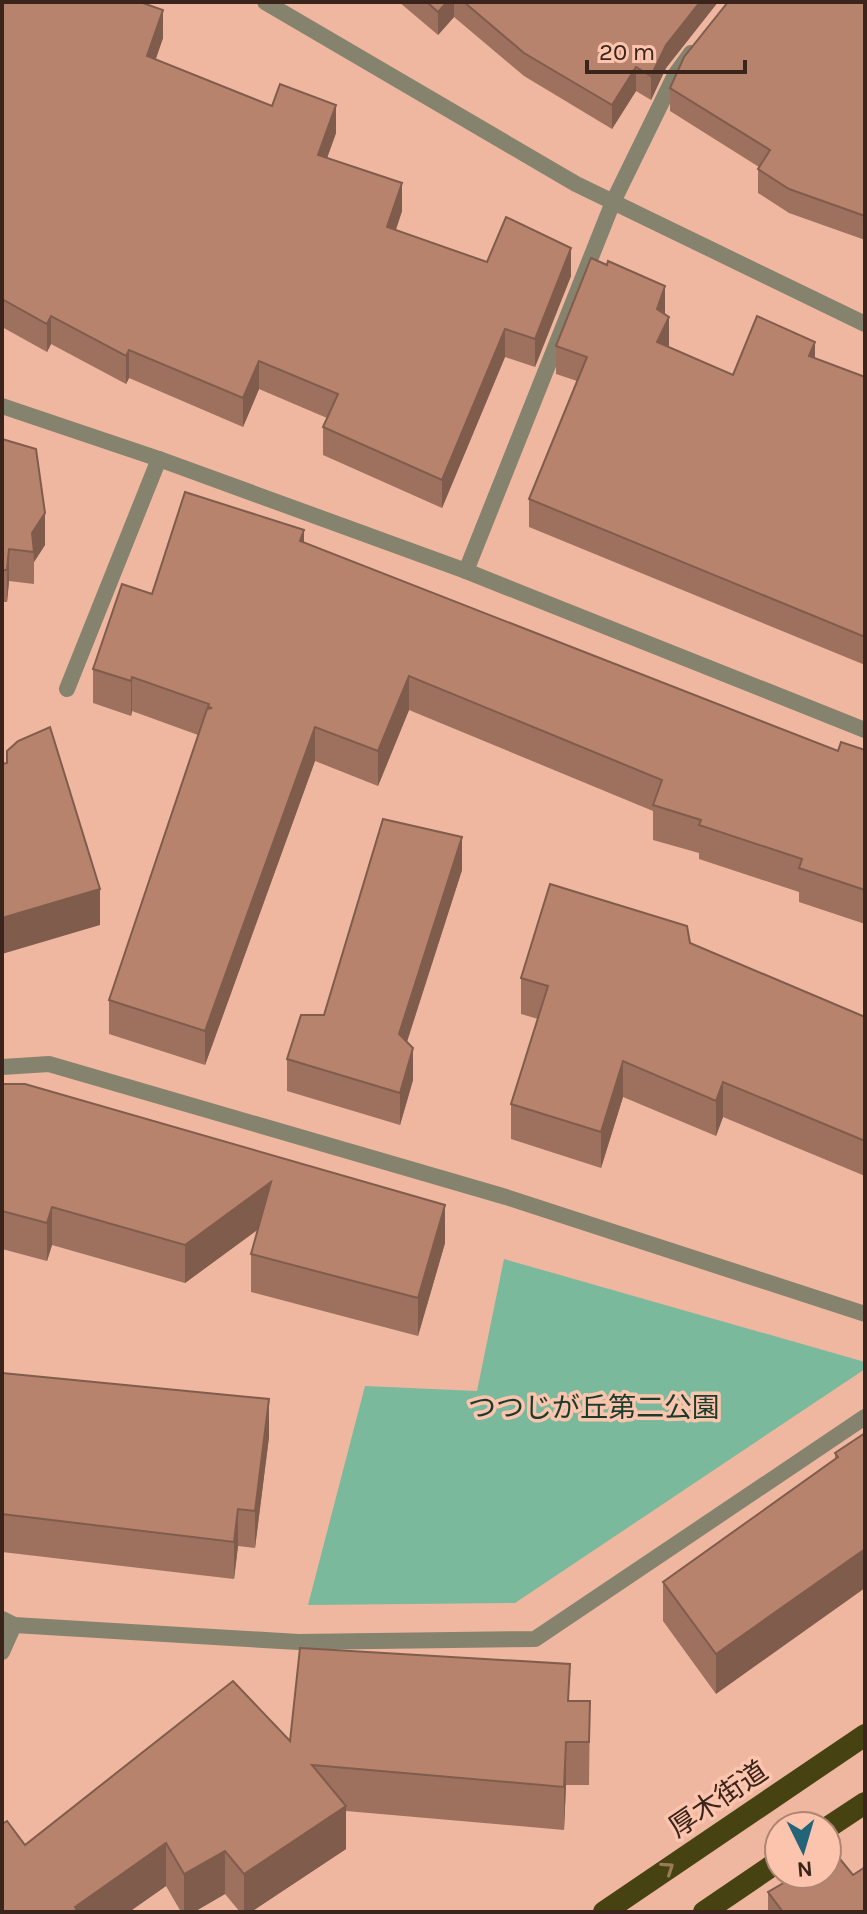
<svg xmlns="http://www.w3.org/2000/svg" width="867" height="1914" viewBox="0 0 867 1914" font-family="Karla,'Noto Sans JP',sans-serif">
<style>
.green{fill:#7ab99c}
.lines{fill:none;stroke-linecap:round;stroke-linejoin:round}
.minor{stroke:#85836d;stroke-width:16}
.tertiary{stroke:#85836d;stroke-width:16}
.trunk{stroke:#474211;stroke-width:22}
.wall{fill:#9d715e}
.shaded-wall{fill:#805c4c}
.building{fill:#b7836d;stroke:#805c4c;stroke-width:2}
.oneway{stroke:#987c57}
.labels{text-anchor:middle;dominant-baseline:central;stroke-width:7;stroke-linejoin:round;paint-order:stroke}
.park-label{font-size:28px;fill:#1a3c2d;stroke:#fcc4ac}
.street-label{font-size:28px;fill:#3a241c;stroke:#fcc4ac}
</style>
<rect width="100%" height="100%" fill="#efb7a0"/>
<!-- green -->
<polygon class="green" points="504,1259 865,1362 865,1369 515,1603 308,1605 365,1386 477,1391"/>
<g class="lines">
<!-- minor -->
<g class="minor">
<polyline points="2,406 159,459 466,571 865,730"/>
<polyline points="466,571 613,202 675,75 691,53"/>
<polyline points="67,689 159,459"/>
<polyline points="2,1067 49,1064 506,1197 865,1314"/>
<polyline points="2,1619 14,1625 298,1642 535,1639 865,1417"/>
<polyline points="2,1652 14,1625"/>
</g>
<!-- tertiary -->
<polyline class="tertiary" points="265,2 576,184 865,324"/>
<!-- trunk -->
<g class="trunk">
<polyline points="827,1828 865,1803"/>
<polyline points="604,1912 865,1735"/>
<polyline points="704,1912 779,1861"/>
</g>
</g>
<!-- wall -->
<g class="wall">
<polygon points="2,2 163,38 155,60 336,133 327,158 402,211 396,230 487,262 571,276 535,367 505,357 442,508 323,455 323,427 327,418 259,389 243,427 129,378 126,384 51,344 47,352 2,327"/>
<polygon points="399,2 718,2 666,68 651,100 636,91 612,129 524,76 454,17 438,35"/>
<polygon points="865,2 865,240 789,213 758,193 758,169 759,167 670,111 670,88 795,3"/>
<polygon points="665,314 669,345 669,347 733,375 815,359 865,377 865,665 529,527 529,499 577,381 556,374 556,346"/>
<polygon points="2,439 45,545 34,562 34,584 9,581 7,602 2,602"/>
<polygon points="304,543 838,751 865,750 865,924 799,902 799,892 699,859 699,853 653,840 653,811 409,710 378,786 315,761 205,1065 109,1034 109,1000 198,735 132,711 131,716 93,703 93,669 152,594"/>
<polygon points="462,870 407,1042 413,1080 400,1125 287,1091 287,1059 324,1015"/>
<polygon points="690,943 865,1017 865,1176 723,1117 716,1136 623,1097 601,1168 511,1139 511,1104 538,1019 521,1014 521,978"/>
<polygon points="2,1084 445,1243 418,1336 251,1292 251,1254 258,1229 185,1283 52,1245 47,1261 2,1249"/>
<polygon points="2,1373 269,1437 255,1548 238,1546 234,1579 2,1552"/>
<polygon points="865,1433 716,1694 663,1621 663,1582 835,1459 835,1453"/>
<polygon points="570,1701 590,1701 589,1785 566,1785 564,1830 346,1811 346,1849 251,1912 240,1912 225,1894 194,1912 181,1912 166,1886 129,1912 2,1912 25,1845 290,1741"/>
<polygon points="853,1875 865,1912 768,1912 768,1892"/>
</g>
<!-- shaded-wall -->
<g class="shaded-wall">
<polygon points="447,2 454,2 454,17 438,35 438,12"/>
<polygon points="700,2 718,2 666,68 651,100 651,76 666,45"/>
<polygon points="163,10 163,38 147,85 147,56"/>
<polygon points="636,67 636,91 612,129 612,105"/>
<polygon points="336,105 336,133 318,183 318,155"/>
<polygon points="402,183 402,211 387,255 387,227"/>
<polygon points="571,248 571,276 535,367 535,339"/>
<polygon points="665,286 665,314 657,309"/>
<polygon points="51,316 51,344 47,352 47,324"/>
<polygon points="669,317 669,345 657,371 657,342"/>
<polygon points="505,329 505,357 442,508 442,480"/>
<polygon points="815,342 815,370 809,356"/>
<polygon points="129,350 129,378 126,384 126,356"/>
<polygon points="259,361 259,389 243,427 243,398"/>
<polygon points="45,513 45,545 34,562 32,533"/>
<polygon points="304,530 304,564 300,541"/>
<polygon points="9,549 9,581 7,602 7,570"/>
<polygon points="409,676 409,710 378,786 378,751"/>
<polygon points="132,677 132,711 131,716 131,681"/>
<polygon points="315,727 315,761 205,1065 205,1031"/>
<polygon points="462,837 462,870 399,1066 399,1034"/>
<polygon points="100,889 100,925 2,954 2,918"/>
<polygon points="413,1048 413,1080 400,1125 400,1093"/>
<polygon points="623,1061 623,1097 601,1168 601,1132"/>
<polygon points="723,1082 723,1117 716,1136 716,1101"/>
<polygon points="271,1182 271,1220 185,1283 185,1245"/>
<polygon points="445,1205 445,1243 418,1336 418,1298"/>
<polygon points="52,1207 52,1245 47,1261 47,1223"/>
<polygon points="269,1399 269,1437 255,1548 255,1511"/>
<polygon points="238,1509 238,1546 234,1579 234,1542"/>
<polygon points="865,1549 865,1588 716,1694 716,1654"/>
<polygon points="566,1742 566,1785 564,1830 564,1787"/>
<polygon points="346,1806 346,1849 251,1912 244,1912 244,1874"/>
<polygon points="166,1843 166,1886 129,1912 75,1912 75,1907"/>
<polygon points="225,1851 225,1894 194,1912 184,1912 184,1874"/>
</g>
<!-- building -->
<g class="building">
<polygon points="2,2 140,2 163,10 147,56 272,106 280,84 336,105 318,155 402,183 387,227 487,262 506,217 571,248 535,339 505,329 442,480 323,427 338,394 259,361 243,398 129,350 126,356 51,316 47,324 2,299"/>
<polygon points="427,2 447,2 438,12"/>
<polygon points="464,2 700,2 666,45 651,76 636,67 612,105 524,53"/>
<polygon points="728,2 794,2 795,3 798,2 865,2 865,216 789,189 758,169 770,150 670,88 684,57"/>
<polygon points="591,258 607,265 608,261 665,286 657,309 669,317 657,342 733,375 757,316 815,342 809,356 865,377 865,637 529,499 587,357 556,346"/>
<polygon points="2,439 36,449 45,513 32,533 34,552 9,549 7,570 2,570"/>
<polygon points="185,492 304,530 300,541 838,751 841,742 865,750 865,890 799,868 802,859 699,825 701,820 653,805 662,780 409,676 378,751 315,727 205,1031 109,1000 207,709 212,708 208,707 209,704 132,677 131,681 93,669 122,584 152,594"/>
<polygon points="50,727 100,889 2,918 2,764 7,763 7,751 18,741"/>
<polygon points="383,819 462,837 399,1034 413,1048 400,1093 287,1059 301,1015 324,1015"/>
<polygon points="550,884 687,926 690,943 865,1017 865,1141 723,1082 716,1101 623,1061 601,1132 511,1104 548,986 521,978"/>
<polygon points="2,1084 25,1084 445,1205 418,1298 251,1254 271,1182 185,1245 52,1207 47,1223 2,1211"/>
<polygon points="2,1373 269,1399 255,1511 238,1509 234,1542 2,1514"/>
<polygon points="865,1433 865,1549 716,1654 663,1582 838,1457 835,1453"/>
<polygon points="300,1648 570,1664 568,1701 590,1701 589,1742 566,1742 564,1787 312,1765 346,1806 244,1874 225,1851 184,1874 166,1843 75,1907 78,1912 2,1912 2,1824 7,1821 25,1845 233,1681 290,1741"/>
<polygon points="835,1853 853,1875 865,1867 865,1912 783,1912 768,1892 799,1874 827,1874 827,1858"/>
</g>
<!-- one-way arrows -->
<defs><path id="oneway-chevron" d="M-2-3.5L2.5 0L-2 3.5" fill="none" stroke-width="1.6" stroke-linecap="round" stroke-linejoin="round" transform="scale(2)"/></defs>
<use class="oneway" href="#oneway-chevron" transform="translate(668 1868) rotate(-34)"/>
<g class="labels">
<!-- park labels -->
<g class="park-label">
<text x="594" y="1407">つつじが丘第二公園</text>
</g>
<!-- street labels -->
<g class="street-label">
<text transform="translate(718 1799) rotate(-34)">厚木街道</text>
</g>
</g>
<!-- border -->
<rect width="867" height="1914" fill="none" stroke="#3a241c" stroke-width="8"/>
<!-- north arrow -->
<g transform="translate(803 1850) rotate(175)"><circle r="38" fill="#fcc4ac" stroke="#ae8472" stroke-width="2"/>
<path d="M0-6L14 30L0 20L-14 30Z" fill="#246479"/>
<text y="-12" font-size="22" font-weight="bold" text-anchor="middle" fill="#3a241c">N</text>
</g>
<!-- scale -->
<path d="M587 60v12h158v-12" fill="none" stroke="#3a241c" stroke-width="4"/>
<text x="599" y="60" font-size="24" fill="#3a241c" stroke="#fcc4ac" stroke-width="6" paint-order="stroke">20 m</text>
</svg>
